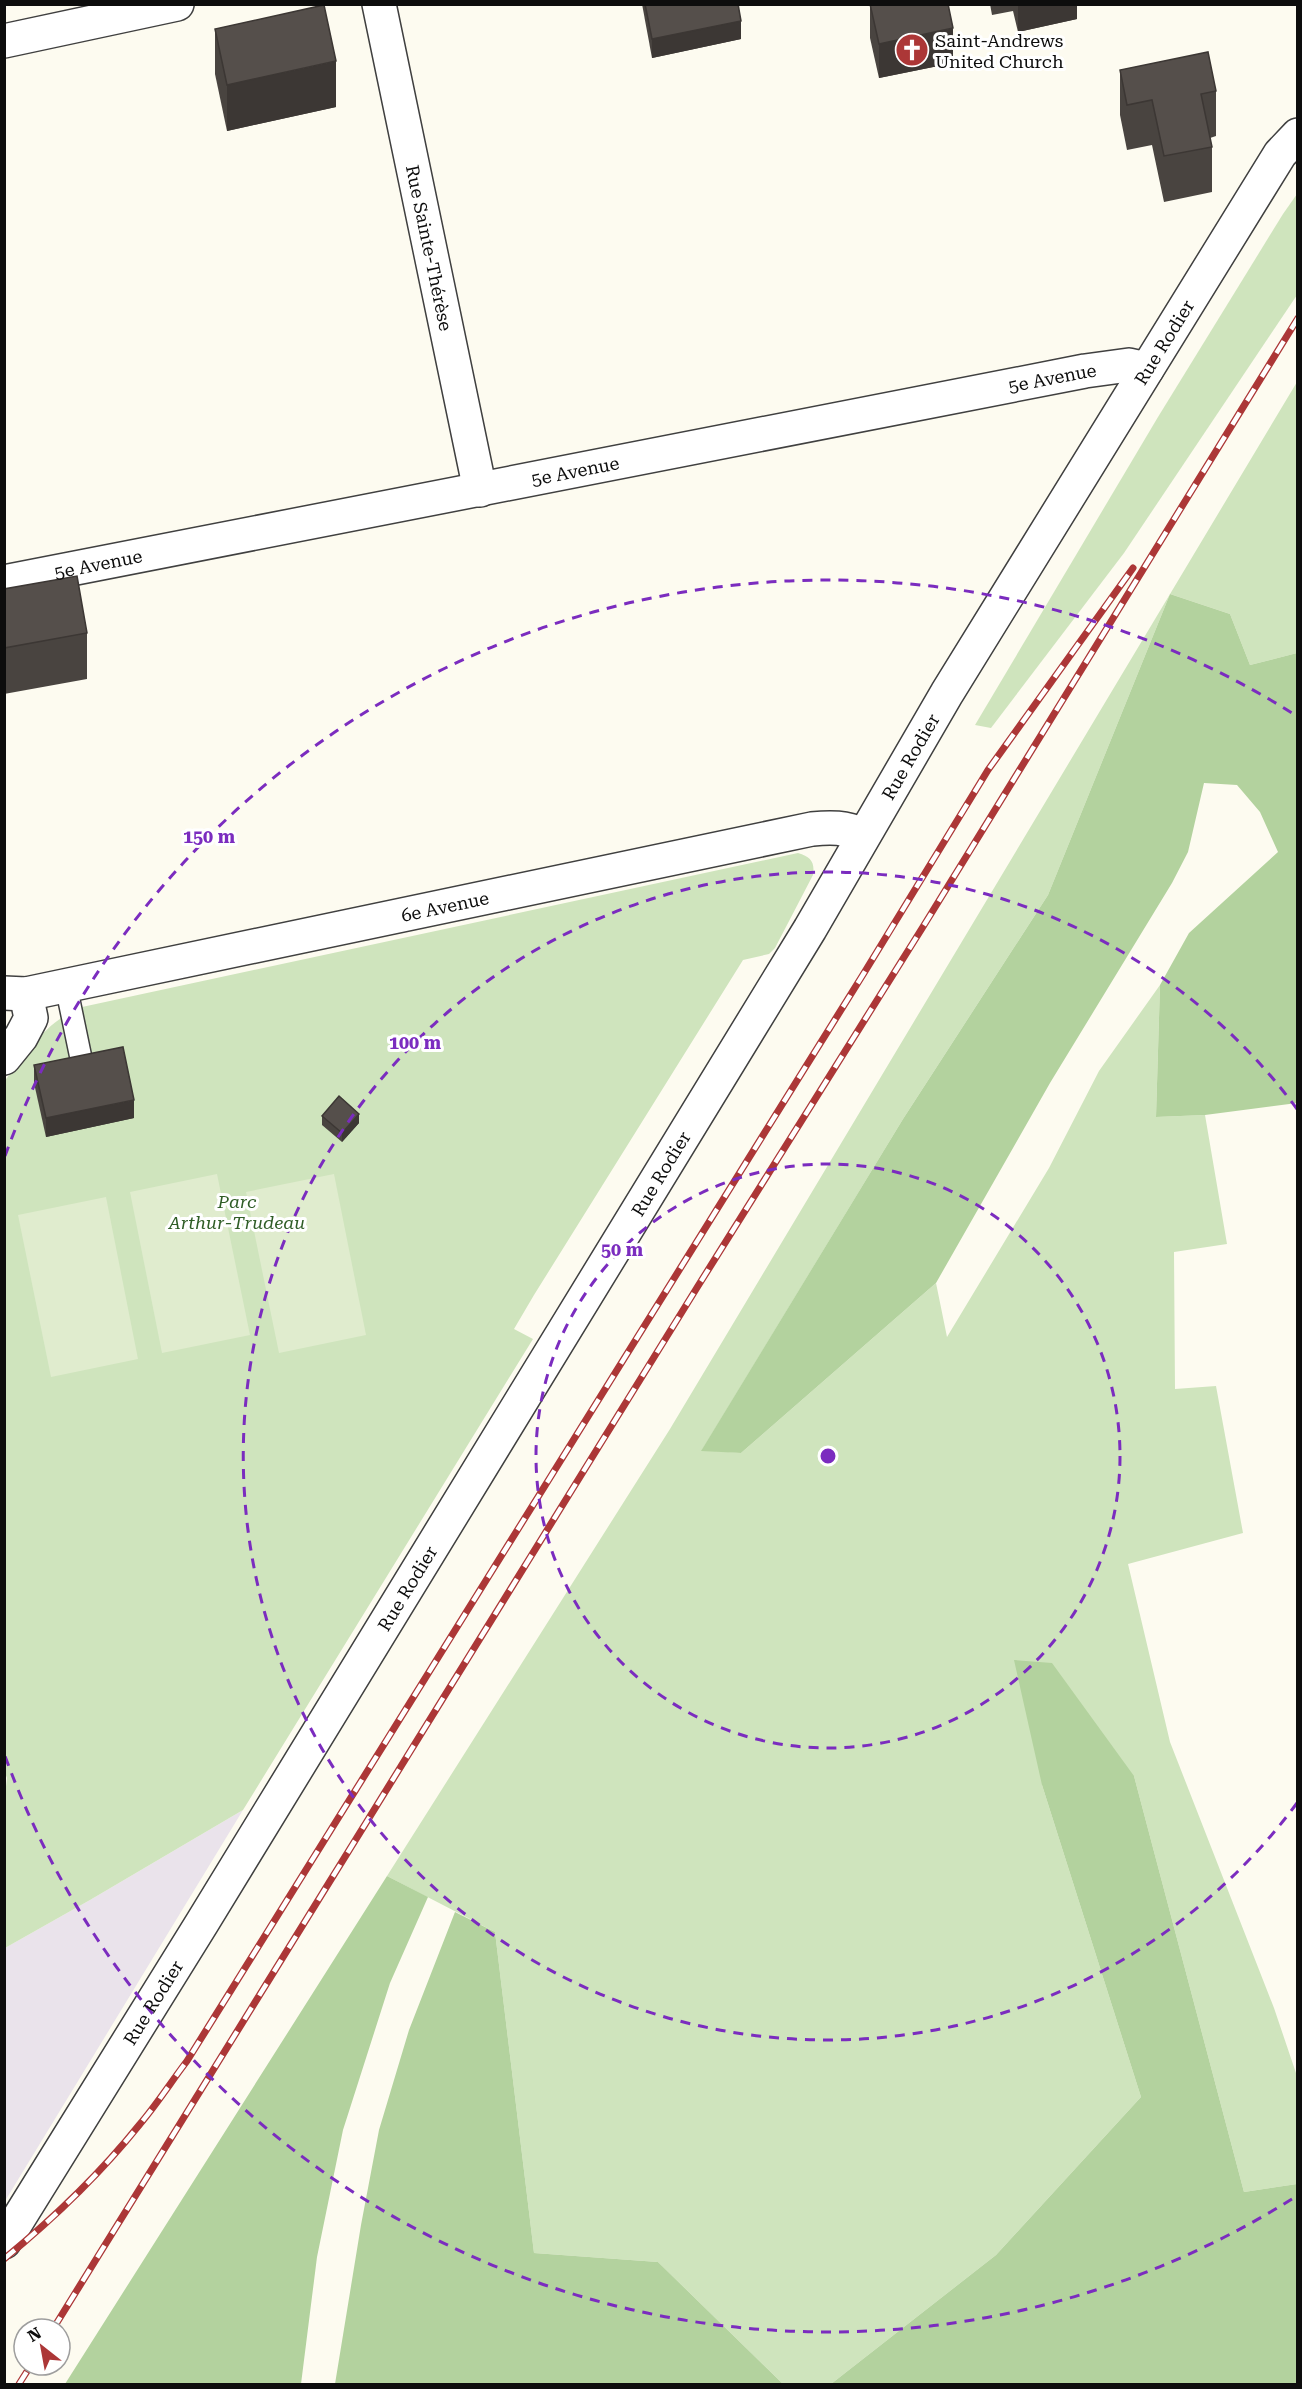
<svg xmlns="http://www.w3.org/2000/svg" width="1302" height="2389" viewBox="0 0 1302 2389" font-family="'Roboto Serif',serif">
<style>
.industrial{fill:#eae3eb}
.green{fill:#cfe4bd}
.forest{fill:#b3d29e}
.pitch{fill:#e0ecce}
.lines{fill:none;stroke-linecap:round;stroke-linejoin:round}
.service-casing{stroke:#404040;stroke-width:24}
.minor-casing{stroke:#404040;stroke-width:36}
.service{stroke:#fff;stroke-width:21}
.minor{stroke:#fff;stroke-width:33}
.rail-casing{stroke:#ac3737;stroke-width:7}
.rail{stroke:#fff;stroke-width:4.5;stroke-dasharray:14;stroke-linecap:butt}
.wall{fill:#494440}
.shaded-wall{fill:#3c3734}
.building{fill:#554f4b;stroke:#3c3734;stroke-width:1.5}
.ring{fill:none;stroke:#7b2cbf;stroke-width:3;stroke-dasharray:10 8}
.labels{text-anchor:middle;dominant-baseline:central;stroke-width:6;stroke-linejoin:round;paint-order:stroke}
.poi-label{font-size:18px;fill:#0d0d0d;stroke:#fff;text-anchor:start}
.street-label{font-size:18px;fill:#0d0d0d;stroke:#fff}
.park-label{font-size:18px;font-style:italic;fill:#2f5d26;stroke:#fff}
.centre{fill:#7b2cbf;stroke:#fff;stroke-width:3}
.ring-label{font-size:18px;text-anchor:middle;font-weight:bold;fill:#7b2cbf;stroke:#fff;stroke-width:6;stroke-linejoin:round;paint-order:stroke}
</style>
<rect width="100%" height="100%" fill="#fdfbf0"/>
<!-- industrial -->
<polygon class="industrial" points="243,1810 5,2201 5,1948 90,1900"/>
<!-- green -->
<g class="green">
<polygon points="1297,194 1297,295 1124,553 991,728 975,725 1158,417 1283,214"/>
<polygon points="1297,382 1297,653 1250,665 1230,614 1170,594 1048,895 903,1119 702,1450 741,1453 936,1283 947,1337 1049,1168 1099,1071 1160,985 1156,1117 1205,1115 1227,1244 1174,1252 1175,1389 1216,1386 1243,1533 1128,1564 1170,1742 1274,2008 1297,2076 1297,2184 1244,2192 1134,1776 1042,1785 1141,2097 996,2255 831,2384 783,2384 658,2262 534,2253 495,1932 387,1876 670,1429"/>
<path d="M798,853C811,857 815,862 813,875L775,948L769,954L743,960L534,1295L514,1329L533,1339L243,1810L90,1900L5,1948L4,1803L7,1778L5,1773L4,1082C25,1054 47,1020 82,1007Z"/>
</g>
<!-- forest -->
<g class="forest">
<polygon points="1170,594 1230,614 1250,665 1297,653 1297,1103 1205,1115 1156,1117 1160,985 1189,933 1278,852 1260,812 1237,785 1204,783 1188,852 1172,883 1050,1083 936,1283 741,1453 701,1451 903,1119 1048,895"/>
<polygon points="1014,1660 1052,1663 1134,1776 1244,2192 1297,2184 1297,2384 831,2384 996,2255 1141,2097 1042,1785"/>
<polygon points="387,1876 428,1897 390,1983 343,2130 317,2257 301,2384 65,2384"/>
<polygon points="455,1912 495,1932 534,2253 658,2262 783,2384 335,2384 361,2225 379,2130 409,2030"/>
</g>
<!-- pitch -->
<g class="pitch">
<polygon points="217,1174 250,1335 162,1353 130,1192"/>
<polygon points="334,1174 366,1335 279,1353 246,1192"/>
<polygon points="106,1197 138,1359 51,1377 18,1215"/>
</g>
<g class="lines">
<defs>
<polyline id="service" points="66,986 82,1063"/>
<g id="minor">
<path id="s1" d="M379,4L480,490"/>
<polyline points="4,41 177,4"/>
<path id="s2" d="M4,582L1085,371L1129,365L1147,369"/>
<path id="s3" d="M4,993L26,994L812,829C831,827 845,827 863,835"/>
<polyline points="4,1058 21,1037 31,1018 26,994"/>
<path id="s4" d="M4,2242L202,1923L810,929L947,693L1280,154L1298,135"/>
</g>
</defs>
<!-- service casing -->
<use href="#service" class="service-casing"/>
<!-- minor casing -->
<use href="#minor" class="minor-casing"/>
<!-- service -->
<use href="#service" class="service"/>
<!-- minor -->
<use href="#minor" class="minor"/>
<defs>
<g id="rail">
<path d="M4,2259C54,2218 100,2174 140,2124C157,2104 171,2082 187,2061L864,973L988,770L1133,568"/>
<polyline points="53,2329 698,1286 921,930 1298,318"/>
<polyline points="19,2384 31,2365"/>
</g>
</defs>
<!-- rail casing -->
<use href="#rail" class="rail-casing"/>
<!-- rail -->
<use href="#rail" class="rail"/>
</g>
<!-- wall -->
<g class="wall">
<polygon points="642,4 738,4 741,39 652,58"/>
<polygon points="870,4 953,63 879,78 870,38"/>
<polygon points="990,4 1077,4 1077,19 1018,32 1013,11 992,15"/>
<polygon points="215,29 336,107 227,131 215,74"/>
<polygon points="1120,70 1216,91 1216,136 1210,138 1212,147 1212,192 1164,202 1152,145 1127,150 1120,115"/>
<polygon points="4,589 87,633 87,679 4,694"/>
<polygon points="34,1065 134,1118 46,1137 34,1083"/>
<polygon points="322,1116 359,1123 342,1142 322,1125"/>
</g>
<!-- shaded-wall -->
<g class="shaded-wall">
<polygon points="1018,4 1077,4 1077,19 1018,32"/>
<polygon points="741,21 741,39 652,58 652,39"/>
<polygon points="953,28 953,63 879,78 879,44"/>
<polygon points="336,61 336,107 227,131 227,85"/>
<polygon points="134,1100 134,1118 46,1137 46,1118"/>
<polygon points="359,1114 359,1123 342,1142 342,1133"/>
</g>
<!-- building -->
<g class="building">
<polygon points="645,4 738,4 741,21 652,39"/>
<polygon points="870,4 948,4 953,28 879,44"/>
<polygon points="324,5 336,61 227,85 215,29"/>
<polygon points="1208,52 1216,91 1201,94 1212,147 1164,156 1152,100 1127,105 1120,70"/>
<polygon points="77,576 87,633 4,648 4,589"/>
<polygon points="123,1047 134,1100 46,1118 34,1065"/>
<polygon points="339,1096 359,1114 342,1133 322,1116"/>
</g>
<!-- distance rings -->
<g class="ring">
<circle cx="828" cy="1456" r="292"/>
<path d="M1297 1803A584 584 0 1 1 1297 1109"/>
<path d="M1292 2199A876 876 0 0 1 5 1756M5 1156A876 876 0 0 1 1292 713"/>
</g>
<!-- icons -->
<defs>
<symbol id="church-disc" viewBox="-11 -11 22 22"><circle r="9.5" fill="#ac3737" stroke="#fff"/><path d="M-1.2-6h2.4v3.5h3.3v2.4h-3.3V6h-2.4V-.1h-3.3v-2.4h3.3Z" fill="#fff"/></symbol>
</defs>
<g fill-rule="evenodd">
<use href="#church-disc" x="893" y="31" width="38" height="38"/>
</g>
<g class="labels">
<!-- poi labels -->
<g class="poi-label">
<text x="935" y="40">Saint-Andrews<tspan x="935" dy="21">United Church</tspan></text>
</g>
<!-- street labels -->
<g class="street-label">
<text stroke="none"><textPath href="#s1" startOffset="249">Rue Sainte-Thérèse</textPath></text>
<text stroke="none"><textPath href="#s4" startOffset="2226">Rue Rodier</textPath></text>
<text stroke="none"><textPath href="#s2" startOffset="1068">5e Avenue</textPath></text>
<text stroke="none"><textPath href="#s2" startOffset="582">5e Avenue</textPath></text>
<text stroke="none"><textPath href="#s2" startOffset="96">5e Avenue</textPath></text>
<text stroke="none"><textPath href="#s4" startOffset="1740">Rue Rodier</textPath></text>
<text stroke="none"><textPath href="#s3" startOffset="450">6e Avenue</textPath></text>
<text stroke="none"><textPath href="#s4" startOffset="1254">Rue Rodier</textPath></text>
<text stroke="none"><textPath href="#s4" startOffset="768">Rue Rodier</textPath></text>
<text stroke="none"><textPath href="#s4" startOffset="282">Rue Rodier</textPath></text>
</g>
<!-- park labels -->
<g class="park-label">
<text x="237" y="1201">Parc<tspan x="237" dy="21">Arthur-Trudeau</tspan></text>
</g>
</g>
<circle cx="828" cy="1456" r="9" class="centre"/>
<g class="ring-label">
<text x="209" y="843">150 m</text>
<text x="415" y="1049">100 m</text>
<text x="622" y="1256">50 m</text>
</g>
<!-- border -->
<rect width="1302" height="2389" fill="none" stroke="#0d0d0d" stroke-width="12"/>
<!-- north arrow -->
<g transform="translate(42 2347) rotate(329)"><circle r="28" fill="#ffffff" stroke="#9e9e9e" stroke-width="1.5"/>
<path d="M0-4.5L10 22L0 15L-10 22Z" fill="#ac3737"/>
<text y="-9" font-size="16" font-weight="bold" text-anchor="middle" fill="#0d0d0d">N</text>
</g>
</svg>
